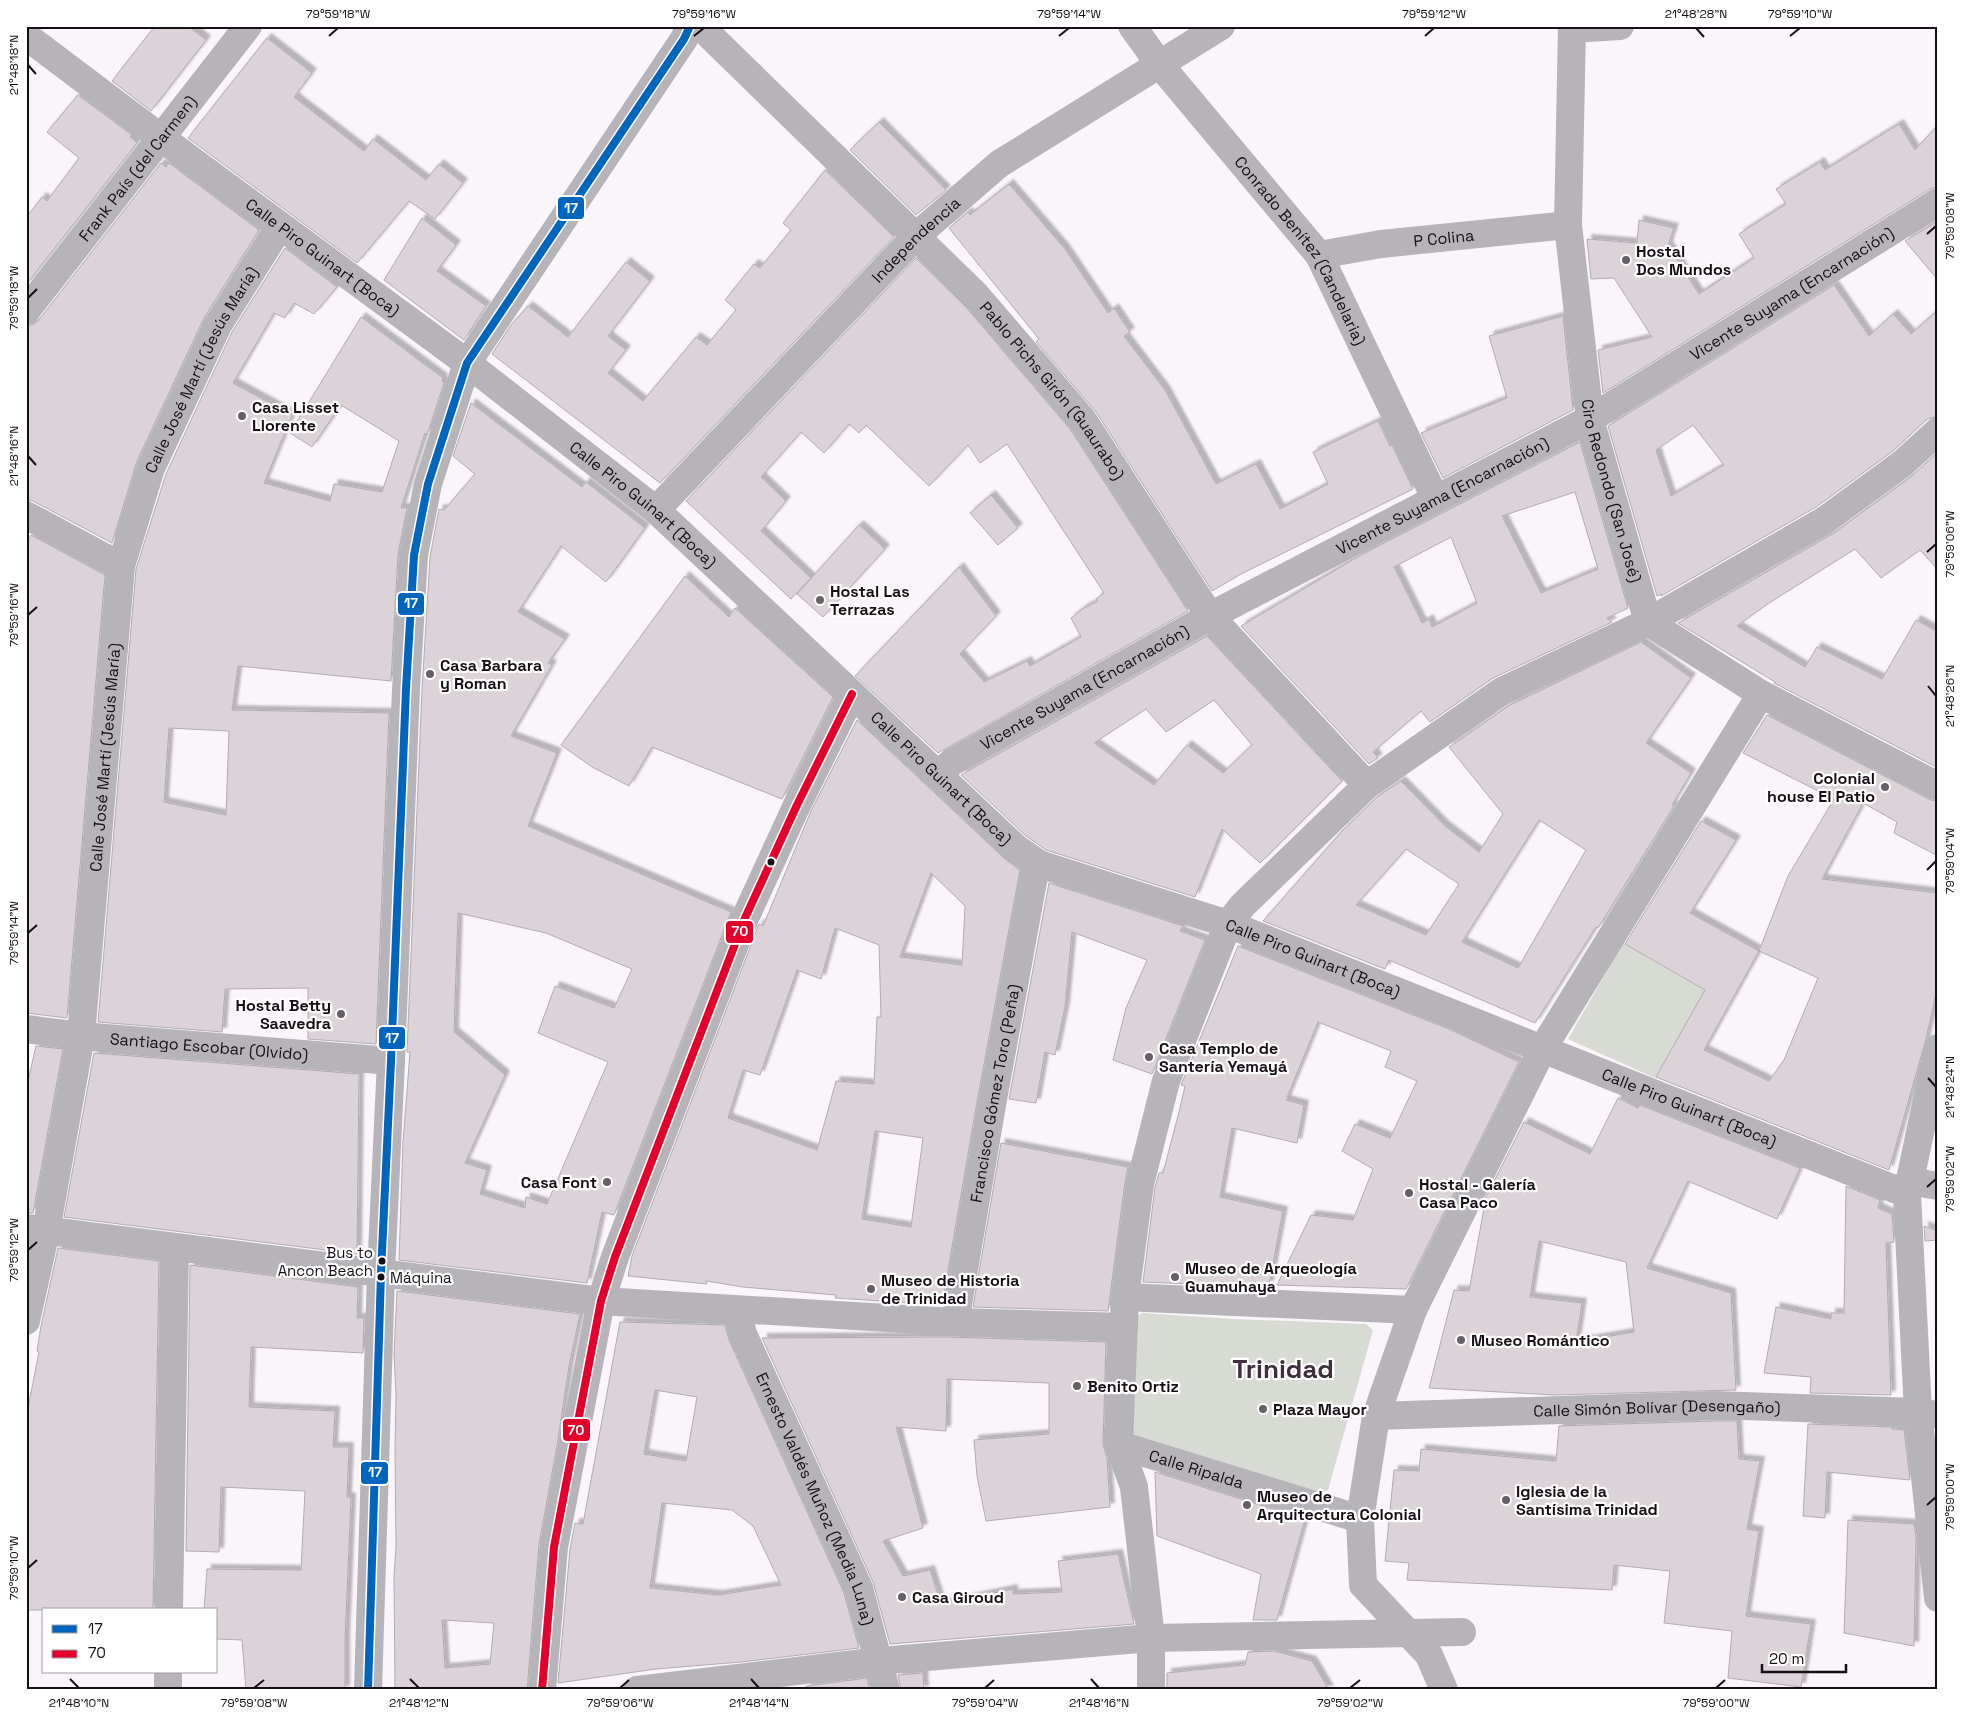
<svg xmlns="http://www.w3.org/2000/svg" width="1964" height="1716" viewBox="0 0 1964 1716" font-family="'Space Grotesk',sans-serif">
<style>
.green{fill:#d8dbd3}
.building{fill:#dcd3d9;stroke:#b2abaf;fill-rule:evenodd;filter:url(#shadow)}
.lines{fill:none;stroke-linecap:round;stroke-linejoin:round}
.street{stroke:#b6b4b9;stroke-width:28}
.bus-1-casing{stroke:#fff;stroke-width:11}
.bus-2-casing{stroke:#fff;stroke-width:11}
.bus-1{stroke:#0065bd;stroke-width:8}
.bus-2{stroke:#e4002b;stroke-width:8}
.ticks{fill:none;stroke:#160e15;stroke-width:2}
.poi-dot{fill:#665f65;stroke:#fff;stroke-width:2}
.bus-dot{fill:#160e15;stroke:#fff;stroke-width:2}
.labels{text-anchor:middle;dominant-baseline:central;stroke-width:4.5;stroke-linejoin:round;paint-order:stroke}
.bus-label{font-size:15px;fill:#160e15;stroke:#fff;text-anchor:end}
.street-label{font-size:16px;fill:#160e15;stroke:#fff}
.poi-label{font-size:16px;font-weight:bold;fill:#160e15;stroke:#fff;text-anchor:start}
.town-label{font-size:26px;font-weight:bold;fill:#3f2e3d;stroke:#fff}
.line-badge{stroke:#fff;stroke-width:2}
.badge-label{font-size:14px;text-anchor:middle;font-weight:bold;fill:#fff}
.neatline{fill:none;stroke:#160e15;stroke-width:2}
.ticks-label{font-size:12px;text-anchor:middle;fill:#160e15}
</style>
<defs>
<filter id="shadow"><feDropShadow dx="4.5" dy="-4.5" stdDeviation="1" flood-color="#0004"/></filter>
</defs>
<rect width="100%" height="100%" fill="#faf5fa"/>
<!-- green -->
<g class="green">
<polygon points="1623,943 1705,990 1655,1078 1568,1039"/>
<polygon points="1142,1313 1234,1319 1366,1324 1373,1330 1328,1490 1318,1494 1131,1436 1133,1320"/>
</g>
<!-- building -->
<g class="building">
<polygon points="155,26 188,26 206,40 151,111 112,81"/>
<polygon points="267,38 312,73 294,97 364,151 373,139 426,180 439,164 463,183 435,219 409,201 357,263 188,138"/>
<polygon points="78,95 132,135 130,137 137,143 26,285 26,218 42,197 47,201 79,158 47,132"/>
<polygon points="879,122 946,190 916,215 850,150"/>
<polygon points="1899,124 1915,150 1938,125 1938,186 1930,189 1603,393 1598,350 1652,337 1614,278 1591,279 1587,239 1637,243 1639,220 1674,228 1668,245 1699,294 1754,258 1739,234 1786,204 1776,189 1820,162 1825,170"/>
<polygon points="161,163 166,167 169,163 259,230 204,318 137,461 112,543 33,501 26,499 26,326 32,325 38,321"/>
<polygon points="825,170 894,237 660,483 492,354 511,325 528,306 568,337 626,262 650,281 608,336 626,350 608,373 643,401 696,337 707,345 736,310 725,300 754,264 760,268 791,230 783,223"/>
<polygon points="1009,184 1065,249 1108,313 1114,308 1130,332 1124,336 1165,390 1216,484 1256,464 1280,509 1328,484 1313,452 1378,421 1390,446 1392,445 1413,489 1241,574 1212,591 1096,412 1036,342 1039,339 949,228 968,212 970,215"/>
<polygon points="422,218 456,245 437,271 486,306 464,340 384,280"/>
<polygon points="1938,221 1938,280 1905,241"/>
<path d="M285,248L337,287L314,314L294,303L285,318L274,313L233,383L292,415L264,483L330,501L334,484L382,492L399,441L341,405L312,447L290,433L361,317L443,378L442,381L444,383L427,435L425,433L401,508H407L398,554L391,681L238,666L232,710L389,713L376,1044L308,1039V988L225,989L222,1032L98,1022L136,569L166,474L232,332ZM169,728L229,731L226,815L164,802Z"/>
<polygon points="916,258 965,306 1070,429 1188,611 938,753 855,676 959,567 996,616 960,654 984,682 1027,661 1030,666 1081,637 1071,618 1084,608 1098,601 1096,599 1104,593 1007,444 980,463 968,445 929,486 866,425 859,433 849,424 824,453 801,432 761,477 786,501 761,531 811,578 791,599 686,501"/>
<path d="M1834,285L1869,336L1893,314L1911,334L1938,310V416L1927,419L1893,451L1816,507L1661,596V594L1657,596L1608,426ZM1693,425L1724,465L1671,496L1656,450Z"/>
<polygon points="1563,316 1573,410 1443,478 1421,433 1507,398 1489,336"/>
<path d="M471,403L582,487L586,482L645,528L606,582L561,546L518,612L565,639L548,663L552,665L511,736L557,753L528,826L731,912L614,1215L602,1212L587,1283L399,1260L403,1142L410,1052H407L422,690L430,557L439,509L444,510L475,474L453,456ZM458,913L546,933L632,969L614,1008L555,986L538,1033L608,1062L547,1204L526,1197L525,1208L480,1194L487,1170L465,1163L505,1075L454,1032Z"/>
<path d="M1580,442L1628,608L1607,618L1612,622L1493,678L1430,722L1421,711L1373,752L1378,758L1369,764L1241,626L1361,555ZM1575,492L1598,569L1541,593L1502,516ZM1451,537L1477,603L1432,627L1429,619L1422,623L1394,567Z"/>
<polygon points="1938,452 1938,570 1920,550 1881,578 1855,549 1769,603 1737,626 1805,667 1817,647 1882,679 1916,620 1938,632 1938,768 1774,683 1775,682 1678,623 1834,533 1912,476"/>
<polygon points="991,495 1018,528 998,545 970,513"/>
<polygon points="859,525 885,549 823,617 797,594"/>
<polygon points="31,535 105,575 67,1018 26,1013 26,545"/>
<polygon points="685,576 729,617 735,608 833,697 782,799 652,747 629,786 592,767 561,745"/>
<path d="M1207,636L1342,781L1260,863L1222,829L1195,897L1046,850L1026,836L961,775ZM1214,700L1252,745L1223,773L1187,745L1154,785L1094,743L1146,709L1166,732Z"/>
<path d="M1641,642L1691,678L1646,743L1691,773L1672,805L1674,806L1598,928L1596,927L1535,1023L1389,960L1385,969L1263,921L1342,831L1377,797L1401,781L1445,826L1479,852L1503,814L1449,747L1510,705ZM1539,820L1586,850L1518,968L1462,942ZM1406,849L1459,884L1426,935L1356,905Z"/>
<path d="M1767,715L1931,800L1938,801V856L1894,833L1897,822L1863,803L1822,879L1938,893V984L1926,1039L1889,1170L1656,1077L1705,990L1625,944L1701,821L1736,840L1690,913L1759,951L1788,876L1834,799L1743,753ZM1759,951L1818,978L1784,1060L1769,1081L1704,1050Z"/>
<path d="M857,720L1005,859L1020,870L977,1102L942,1305L835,1298L836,1295L743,1287L706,1281L707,1284L628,1276L632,1256L759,924L763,926L811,811ZM931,873L965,906L962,965L900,957ZM835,928L879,945L881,1017H877L874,1084L836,1081L817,1150L728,1118L743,1070L760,1075L797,970L821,979ZM875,1131L923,1138L911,1227L862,1219Z"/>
<polygon points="1049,883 1183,926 1180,931 1205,940 1152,1074 1113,1060 1126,1008 1147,960 1072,932 1065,1007 1055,1055 1045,1052 1036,1103 1009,1099"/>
<polygon points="1238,946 1449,1029 1519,1062 1406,1289 1277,1285 1311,1215 1353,1220 1373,1169 1342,1151 1355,1124 1390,1138 1417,1081 1385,1067 1391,1051 1318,1022 1286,1100 1304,1105 1297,1143 1232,1128 1220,1197 1283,1211 1269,1285 1236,1283 1236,1286 1143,1282 1155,1187 1159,1173 1163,1173 1179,1112 1185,1086 1181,1085"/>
<polygon points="36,1046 63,1049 33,1213 26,1213 26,1090"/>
<polygon points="94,1053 359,1074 357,1254 64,1217"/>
<path d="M1618,1098L1638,1108L1640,1105L1800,1168L1777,1219L1688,1181L1647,1268L1731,1293L1736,1390L1554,1395L1429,1388L1454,1290L1469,1291L1486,1197L1524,1122L1590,1154ZM1539,1241L1626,1262L1634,1332L1576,1342L1582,1303L1530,1297Z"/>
<polygon points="1001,1143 1128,1167 1125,1182 1108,1311 973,1307"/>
<polygon points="1846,1186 1880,1200 1878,1208 1892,1214 1894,1242 1886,1243 1891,1395 1810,1393 1811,1377 1764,1373 1776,1307 1831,1319 1831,1313 1844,1313"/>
<polygon points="1924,1226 1938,1231 1938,1240 1925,1241"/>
<polygon points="58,1248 159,1261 153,1610 26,1610 26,1418 39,1352 37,1351 41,1326"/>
<polygon points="190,1265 358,1287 357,1318 364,1318 363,1353 251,1347 249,1407 335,1411 333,1447 349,1447 347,1497 351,1498 345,1640 345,1690 246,1690 242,1640 216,1639 216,1610 204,1610 207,1569 301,1570 305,1491 221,1487 219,1552 186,1551"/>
<path d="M397,1291L580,1314L569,1366L557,1446L539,1544L527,1690H395L394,1576L396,1547L395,1449L396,1396L394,1354ZM442,1620L494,1623L490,1664L445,1668Z"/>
<path d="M620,1322L725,1325L729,1340L844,1593L859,1648L741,1662L656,1669L558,1683L570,1549L575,1523L583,1524ZM655,1390L697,1397L686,1461L644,1454ZM662,1503L732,1510L753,1526L781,1585L718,1595L650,1588Z"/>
<polygon points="946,1337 1106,1342 1103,1444 1107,1458 1110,1507 986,1521 977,1476 974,1440 1049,1434 1049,1383 947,1379 946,1431 896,1427 923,1528 883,1541 903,1576 930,1570 941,1604 1013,1589 1013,1594 1062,1592 1058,1561 1118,1554 1134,1624 890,1644 873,1582 762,1338"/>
<polygon points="1714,1421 1737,1421 1739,1459 1760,1461 1747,1529 1759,1531 1746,1616 1811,1624 1801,1687 1728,1678 1732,1631 1664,1623 1670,1571 1614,1565 1612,1590 1407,1580 1409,1563 1385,1561 1394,1470 1419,1471 1421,1449 1556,1461 1559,1426"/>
<polygon points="1808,1424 1892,1427 1892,1429 1904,1430 1910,1480 1827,1472 1825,1518 1803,1516"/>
<polygon points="1155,1472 1305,1519 1277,1620 1253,1620 1261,1574 1157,1536"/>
<polygon points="1848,1520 1914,1524 1916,1536 1914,1646 1844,1633"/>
<polygon points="1274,1651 1312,1661 1329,1690 1167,1690 1167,1673 1245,1665 1248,1652"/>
<polygon points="923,1673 924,1690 901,1690 898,1675"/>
<polygon points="867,1678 870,1690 807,1690 806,1686"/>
</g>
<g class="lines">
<!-- street -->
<g class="street">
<path id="s1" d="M700,26L976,295L1083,420L1210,616L1367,785"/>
<path id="s2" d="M1132,26L1160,65L1319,255L1435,498"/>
<path id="s3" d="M1572,26L1568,225L1590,419L1648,622L1761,694L1938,786"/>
<polyline points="1573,29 1620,26"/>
<path id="s4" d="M26,36L160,137L467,363L656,510L1016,848L1039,864L1228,924L1907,1194"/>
<path id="s5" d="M1319,255L1381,244L1568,225"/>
<path id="s6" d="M26,311L248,26"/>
<path id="s7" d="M656,510L915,237L999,164L1221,26"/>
<polyline points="26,515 121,566"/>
<path id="s8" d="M937,775L952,762L1210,616L1590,419L1938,202"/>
<path id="s9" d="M26,1029L81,1036L391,1061"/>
<polyline points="1938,1048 1907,1194 1918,1412 1938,1598"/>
<polyline points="1909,1181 1938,1186"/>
<polyline points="26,1228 601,1301 955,1322 1124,1327"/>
<polyline points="1125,1297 1413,1310"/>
<path id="s10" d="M737,1310L743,1334L859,1588L886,1690"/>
<path id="s11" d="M26,1321L46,1231L81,1036L121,566L151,468L218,325L280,226"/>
<path id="s12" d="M955,1322L992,1105L1034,876L1039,864"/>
<path id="s13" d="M1376,1416L1714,1405L1918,1412L1938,1415"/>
<path id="s14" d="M1119,1445L1360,1519"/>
<polyline points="169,1610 175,1247"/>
<polyline points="168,1690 168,1672"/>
<polyline points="368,1690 381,1273 391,1061 406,689 414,555 428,484 467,363 684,39 690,26"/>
<polyline points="542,1690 554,1547 601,1301 615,1257 745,918 797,805 852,694"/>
<polyline points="637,1690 880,1661 1151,1638 1462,1632"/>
<polyline points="1151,1690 1151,1638 1134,1487 1119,1445 1125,1297 1140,1184 1166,1081 1228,924 1243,905 1367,785 1502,691 1648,622 1825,520 1903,463 1938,431"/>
<polyline points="1444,1690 1429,1655 1363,1585 1360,1519 1376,1416 1413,1310 1543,1048 1761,694"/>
</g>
<defs>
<polyline id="bus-1" points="368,1690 381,1273 391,1061 406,689 414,555 428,484 467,363 684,39 690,26"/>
<polyline id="bus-2" points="542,1690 554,1547 601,1301 615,1257 745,918 797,805 852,694"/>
</defs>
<!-- bus-1 casing -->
<use href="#bus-1" class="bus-1-casing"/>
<!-- bus-2 casing -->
<use href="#bus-2" class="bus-2-casing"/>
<!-- bus-1 -->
<use href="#bus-1" class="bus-1"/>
<!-- bus-2 -->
<use href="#bus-2" class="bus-2"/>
</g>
<!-- ticks -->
<path class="ticks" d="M1696,28L1704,37M329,36L338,28M694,36L704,28M1059,36L1069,28M1425,36L1434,28M1790,36L1800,28M28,65L36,74M1927,234L1936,226M28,298L37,289M28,456L36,465M1927,552L1936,544M28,615L37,607M1928,686L1936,696M1927,870L1936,861M28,933L37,925M1928,1078L1936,1087M1927,1187L1936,1179M28,1250L37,1242M1927,1505L1936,1497M28,1568L37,1560M70,1679L79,1688M410,1679L419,1688M751,1679L759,1688M1091,1679L1099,1688M254,1688L264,1680M620,1688L629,1680M985,1688L994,1680M1350,1688L1360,1680M1716,1688L1725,1680"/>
<!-- markers -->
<g class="poi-dot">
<circle cx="1626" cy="260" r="5"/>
<circle cx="242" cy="416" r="5"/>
<circle cx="820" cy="600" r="5"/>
<circle cx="430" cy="674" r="5"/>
<circle cx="1885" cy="787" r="5"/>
<circle cx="341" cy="1014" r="5"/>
<circle cx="1149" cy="1057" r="5"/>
<circle cx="607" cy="1182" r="5"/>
<circle cx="1409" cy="1193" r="5"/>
<circle cx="1175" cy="1277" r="5"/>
<circle cx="871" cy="1289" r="5"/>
<circle cx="1461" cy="1340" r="5"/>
<circle cx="1077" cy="1386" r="5"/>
<circle cx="1263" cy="1409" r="5"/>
<circle cx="1506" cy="1500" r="5"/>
<circle cx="1247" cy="1505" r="5"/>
<circle cx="902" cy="1597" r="5"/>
</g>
<g class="bus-dot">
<circle cx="771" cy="862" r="4.5"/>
<circle cx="382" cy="1261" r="4.5"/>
<circle cx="381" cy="1277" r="4.5"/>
</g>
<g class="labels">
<!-- bus labels -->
<g class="bus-label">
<text x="373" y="1252">Bus to<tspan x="373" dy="18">Ancon Beach</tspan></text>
<text x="390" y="1277" text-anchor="start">Máquina</text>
</g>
<!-- street labels -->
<g class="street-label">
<text stroke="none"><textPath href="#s6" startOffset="181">Frank País (del Carmen)</textPath></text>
<text stroke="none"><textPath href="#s5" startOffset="126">P Colina</textPath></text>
<text stroke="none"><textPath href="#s7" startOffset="375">Independencia</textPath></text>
<text stroke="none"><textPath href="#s2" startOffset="282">Conrado Benítez (Candelaria)</textPath></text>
<text stroke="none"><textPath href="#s4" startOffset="370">Calle Piro Guinart (Boca)</textPath></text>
<text stroke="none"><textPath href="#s8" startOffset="982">Vicente Suyama (Encarnación)</textPath></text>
<text stroke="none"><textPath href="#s11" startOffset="975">Calle José Martí (Jesús María)</textPath></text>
<text stroke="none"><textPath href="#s1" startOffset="508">Pablo Pichs Girón (Guaurabo)</textPath></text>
<text stroke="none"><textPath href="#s3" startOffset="469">Ciro Redondo (San José)</textPath></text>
<text stroke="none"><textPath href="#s8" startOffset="578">Vicente Suyama (Encarnación)</textPath></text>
<text stroke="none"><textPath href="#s4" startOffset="775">Calle Piro Guinart (Boca)</textPath></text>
<text stroke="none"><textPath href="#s8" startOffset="172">Vicente Suyama (Encarnación)</textPath></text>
<text stroke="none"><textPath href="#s11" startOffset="570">Calle José Martí (Jesús María)</textPath></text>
<text stroke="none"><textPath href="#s4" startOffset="1180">Calle Piro Guinart (Boca)</textPath></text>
<text stroke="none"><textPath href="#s4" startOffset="1600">Calle Piro Guinart (Boca)</textPath></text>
<text stroke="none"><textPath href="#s9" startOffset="184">Santiago Escobar (Olvido)</textPath></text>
<text stroke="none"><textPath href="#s12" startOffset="232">Francisco Gómez Toro (Peña)</textPath></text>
<text stroke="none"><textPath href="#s4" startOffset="2005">Calle Piro Guinart (Boca)</textPath></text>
<text stroke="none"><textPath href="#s13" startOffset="281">Calle Simón Bolívar (Desengaño)</textPath></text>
<text stroke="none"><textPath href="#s14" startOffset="81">Calle Ripalda</textPath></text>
<text stroke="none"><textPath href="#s10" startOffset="205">Ernesto Valdés Muñoz (Media Luna)</textPath></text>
</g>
<!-- poi labels -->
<g class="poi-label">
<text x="1636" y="251">Hostal<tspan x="1636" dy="18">Dos Mundos</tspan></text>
<text x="252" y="407">Casa Lisset<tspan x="252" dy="18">Llorente</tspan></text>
<text x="830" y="591">Hostal Las<tspan x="830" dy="18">Terrazas</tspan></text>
<text x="440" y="665">Casa Barbara<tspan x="440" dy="18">y Roman</tspan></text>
<text x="1875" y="778" text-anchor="end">Colonial<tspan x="1875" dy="18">house El Patio</tspan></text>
<text x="331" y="1005" text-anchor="end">Hostal Betty<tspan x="331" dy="18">Saavedra</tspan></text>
<text x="1159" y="1048">Casa Templo de<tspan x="1159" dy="18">Santería Yemayá</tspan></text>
<text x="597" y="1182" text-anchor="end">Casa Font</text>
<text x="1419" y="1184">Hostal - Galería<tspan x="1419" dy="18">Casa Paco</tspan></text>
<text x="1185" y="1268">Museo de Arqueología<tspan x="1185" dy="18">Guamuhaya</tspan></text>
<text x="881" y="1280">Museo de Historia<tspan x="881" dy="18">de Trinidad</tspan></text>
<text x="1471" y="1340">Museo Romántico</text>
<text x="1087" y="1386">Benito Ortiz</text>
<text x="1273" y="1409">Plaza Mayor</text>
<text x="1516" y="1491">Iglesia de la<tspan x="1516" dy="18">Santísima Trinidad</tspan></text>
<text x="1257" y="1496">Museo de<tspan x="1257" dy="18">Arquitectura Colonial</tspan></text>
<text x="912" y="1597">Casa Giroud</text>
</g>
<!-- town labels -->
<g class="town-label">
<text x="1283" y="1369">Trinidad</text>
</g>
</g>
<g class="line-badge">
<rect x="557" y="196" width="28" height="24" rx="5" fill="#0065bd"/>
<rect x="397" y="592" width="28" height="24" rx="5" fill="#0065bd"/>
<rect x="725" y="920" width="29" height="24" rx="5" fill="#e4002b"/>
<rect x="378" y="1026" width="28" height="24" rx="5" fill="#0065bd"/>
<rect x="562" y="1418" width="29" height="24" rx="5" fill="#e4002b"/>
<rect x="360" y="1461" width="29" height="24" rx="5" fill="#0065bd"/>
</g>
<g class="badge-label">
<text x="571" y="213">17</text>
<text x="411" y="608">17</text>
<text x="740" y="936">70</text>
<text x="392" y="1043">17</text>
<text x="576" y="1435">70</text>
<text x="375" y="1477">17</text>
</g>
<!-- border -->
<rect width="1964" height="1716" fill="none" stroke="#ffffff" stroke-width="55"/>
<!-- legend -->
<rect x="42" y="1608" width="175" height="65" fill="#ffffff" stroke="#a29fa1"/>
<rect x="52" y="1625" width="25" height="8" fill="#0065bd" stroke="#a29fa1"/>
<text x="88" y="1634" font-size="15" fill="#160e15">17</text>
<rect x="52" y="1650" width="25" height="8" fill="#e4002b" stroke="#a29fa1"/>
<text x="88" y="1658" font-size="15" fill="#160e15">70</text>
<!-- scale -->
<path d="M1762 1664v8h84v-8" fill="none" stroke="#160e15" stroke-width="2.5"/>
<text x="1769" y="1664" font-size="15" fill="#160e15" stroke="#ffffff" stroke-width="4" paint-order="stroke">20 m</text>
<rect x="28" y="28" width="1908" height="1660" class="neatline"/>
<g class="ticks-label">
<text x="338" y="18">79°59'18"W</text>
<text x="704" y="18">79°59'16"W</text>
<text x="1069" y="18">79°59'14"W</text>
<text x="1434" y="18">79°59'12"W</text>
<text x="1696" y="18">21°48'28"N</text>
<text x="1800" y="18">79°59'10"W</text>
<text transform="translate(14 65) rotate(-90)" y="4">21°48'18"N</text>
<text transform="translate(1950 226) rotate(-90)" y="4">79°59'08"W</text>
<text transform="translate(14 298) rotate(-90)" y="4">79°59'18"W</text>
<text transform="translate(14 456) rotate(-90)" y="4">21°48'16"N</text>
<text transform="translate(1950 544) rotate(-90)" y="4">79°59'06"W</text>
<text transform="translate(14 615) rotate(-90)" y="4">79°59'16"W</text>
<text transform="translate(1950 696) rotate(-90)" y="4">21°48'26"N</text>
<text transform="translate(1950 861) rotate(-90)" y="4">79°59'04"W</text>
<text transform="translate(14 933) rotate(-90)" y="4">79°59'14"W</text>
<text transform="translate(1950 1087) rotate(-90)" y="4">21°48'24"N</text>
<text transform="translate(1950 1179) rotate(-90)" y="4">79°59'02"W</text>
<text transform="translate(14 1250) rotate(-90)" y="4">79°59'12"W</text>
<text transform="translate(1950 1497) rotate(-90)" y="4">79°59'00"W</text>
<text transform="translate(14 1568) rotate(-90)" y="4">79°59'10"W</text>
<text x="79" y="1707">21°48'10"N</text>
<text x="254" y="1707">79°59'08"W</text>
<text x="419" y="1707">21°48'12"N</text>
<text x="620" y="1707">79°59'06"W</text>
<text x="759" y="1707">21°48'14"N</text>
<text x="985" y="1707">79°59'04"W</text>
<text x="1099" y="1707">21°48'16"N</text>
<text x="1350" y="1707">79°59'02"W</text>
<text x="1716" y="1707">79°59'00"W</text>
</g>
</svg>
